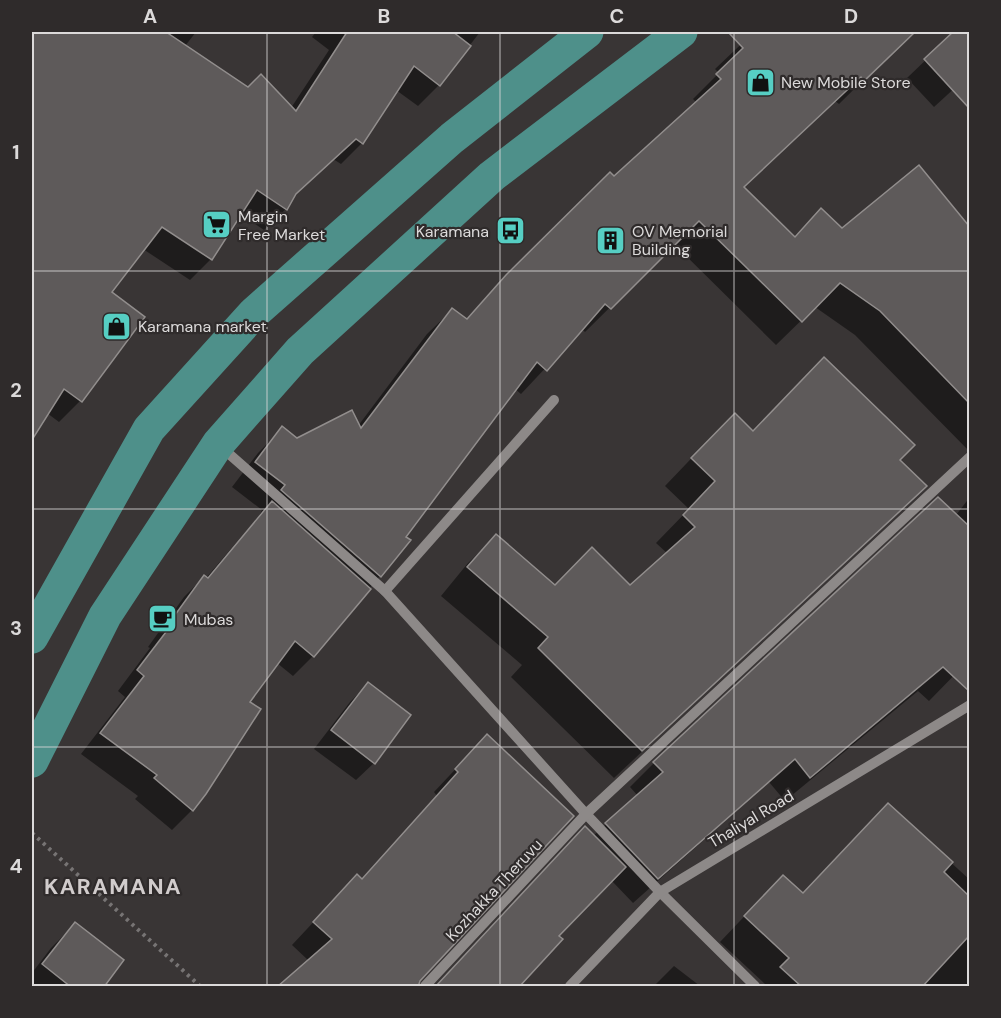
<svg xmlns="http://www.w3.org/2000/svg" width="1001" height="1018" viewBox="0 0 1001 1018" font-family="'DM Sans',sans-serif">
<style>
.shadow{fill:#0007}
.building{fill:#5e5a5a;stroke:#928e8d;stroke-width:1.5}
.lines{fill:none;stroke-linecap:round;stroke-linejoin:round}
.path{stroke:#777474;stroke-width:4;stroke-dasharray:3 4.5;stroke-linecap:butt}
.minor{stroke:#8d8988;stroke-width:10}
.major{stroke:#4e908a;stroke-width:33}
.grid{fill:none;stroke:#dcdada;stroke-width:1.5;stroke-opacity:0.55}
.labels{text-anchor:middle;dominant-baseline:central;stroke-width:4.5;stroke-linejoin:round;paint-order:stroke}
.poi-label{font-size:16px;fill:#dcdada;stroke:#2f2b2b;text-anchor:start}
.street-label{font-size:16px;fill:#dcdada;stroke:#2f2b2b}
.district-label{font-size:22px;font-weight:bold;letter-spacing:1.5px;fill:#d1cccc;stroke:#2f2b2b}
.neatline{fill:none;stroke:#dcdada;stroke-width:2}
.grid-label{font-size:20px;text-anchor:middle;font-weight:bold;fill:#dcdada}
</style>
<rect width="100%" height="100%" fill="#393535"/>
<!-- shadow -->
<g class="shadow">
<polygon points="43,32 196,32 185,46 248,88 291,108 329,50 312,37 316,32 480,32 439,85 418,106 396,90 362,143 341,164 333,159 293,197 286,209 264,230 240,214 211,259 190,280 143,249 110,292 143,317 80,401 59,422 47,413 32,437 32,46 34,40"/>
<polygon points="754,32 906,32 909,35 839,104 835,101 743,188 794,238 821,210 842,230 970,226 970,452 855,335 815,307 776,345 674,244 585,332 582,329 521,394 515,389 404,537 409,541 313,656 293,676 277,663 248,702 192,810 172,830 135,799 138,796 81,754 125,697 118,691 150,648 148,647 184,597 204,577 206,578 259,516 262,510 232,487 258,453 283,428 297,439 358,426 427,334 452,310 465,320 610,174 614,178 697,103 693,99 719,73 715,69"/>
<polygon points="955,32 970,32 970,74 934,107 907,78"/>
<polygon points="753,433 897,460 925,486 614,778 511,677 522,665 441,596 468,563 496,536 555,586 630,587 668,554 656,543 689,509 665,486 707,442"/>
<polygon points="970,497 970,659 929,701 918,691 785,801 769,782 633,903 611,880 557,936 517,986 435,986 563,850 593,836 638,796 630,787 654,763 938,499 956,515"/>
<polygon points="368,684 374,763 356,780 314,749 350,702"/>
<polygon points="465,759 418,980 309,961 292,945 335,899 361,880 437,796 434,792"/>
<polygon points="888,805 970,880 970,986 762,986 765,984 720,942 758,902 803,895"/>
<polygon points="75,924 102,986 32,986 32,973 51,948"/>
<polygon points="674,966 700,986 654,986"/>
</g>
<!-- building -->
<g class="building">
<polygon points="32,32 166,32 248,87 261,74 296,111 347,32 453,32 471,46 440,86 414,66 363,144 356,139 296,194 287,210 257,190 212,260 162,227 112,292 145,317 82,402 64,389 32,440"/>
<polygon points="728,32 915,32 864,81 861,77 744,187 795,237 821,208 842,228 919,165 969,226 969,403 880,311 840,283 802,322 699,221 611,309 605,304 547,371 537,362 406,537 411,540 381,577 281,490 285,485 255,462 282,426 297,438 352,410 361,428 452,308 467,319 506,275 610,172 614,176 721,79 716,74 743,48"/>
<polygon points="953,32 969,32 969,108 924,59"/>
<polygon points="824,357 915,445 900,460 927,486 642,751 538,648 548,637 467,567 496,534 555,585 592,547 630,585 695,527 683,515 715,481 691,458 735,413 753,431"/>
<polygon points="938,497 969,526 969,691 943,667 810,778 795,759 658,879 605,823 663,772 653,762"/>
<polygon points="272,501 371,589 314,657 295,641 250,702 261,709 206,794 193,811 154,778 157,775 100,733 144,676 137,670 169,628 167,626 204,575 208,578"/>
<polygon points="368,682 411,715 375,764 331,730"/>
<polygon points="487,734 574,816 420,981 418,987 277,987 332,939 313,922 357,874 362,879 458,772 455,769"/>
<polygon points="888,803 953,862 944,872 969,896 969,936 922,987 802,987 780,967 789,958 744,916 783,875 803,893"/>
<polygon points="585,826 626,867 559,936 563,939 519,987 435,987"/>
<polygon points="75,922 124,960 104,987 71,987 42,964"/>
</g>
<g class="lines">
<!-- path -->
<polyline class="path" points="32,833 200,986"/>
<!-- minor -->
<g class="minor">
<polyline points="220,446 385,591 586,814 660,892 755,986"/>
<polyline points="385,591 554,400"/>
<polyline points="425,986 586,814 970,457"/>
<polyline points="570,986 660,892 970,705"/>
</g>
<!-- major -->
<g class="major">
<polyline points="32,637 149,429 254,313 452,138 587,32"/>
<polyline points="32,761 105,616 218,444 300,351 492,176 681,32"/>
</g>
</g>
<!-- grid -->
<path class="grid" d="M267,32V986M500,32V986M734,32V986M32,271H970M32,509H970M32,747H970"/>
<!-- icons -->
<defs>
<symbol id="shop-square" viewBox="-11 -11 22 22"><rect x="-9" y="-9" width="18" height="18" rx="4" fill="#56cec3" stroke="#2f2b2b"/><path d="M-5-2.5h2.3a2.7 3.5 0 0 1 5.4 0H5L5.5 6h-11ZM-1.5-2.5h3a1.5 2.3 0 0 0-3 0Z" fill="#111"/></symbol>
<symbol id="supermarket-square" viewBox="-11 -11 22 22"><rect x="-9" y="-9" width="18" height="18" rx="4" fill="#56cec3" stroke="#2f2b2b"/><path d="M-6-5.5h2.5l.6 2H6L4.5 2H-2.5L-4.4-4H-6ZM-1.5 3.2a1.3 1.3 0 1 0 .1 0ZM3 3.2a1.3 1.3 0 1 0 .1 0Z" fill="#111"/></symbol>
<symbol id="bus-square" viewBox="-11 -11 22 22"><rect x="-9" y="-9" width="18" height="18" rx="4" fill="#56cec3" stroke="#2f2b2b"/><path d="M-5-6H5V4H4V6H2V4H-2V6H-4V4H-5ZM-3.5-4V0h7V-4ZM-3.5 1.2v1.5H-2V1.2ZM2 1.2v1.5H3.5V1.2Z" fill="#111"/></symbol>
<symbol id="building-square" viewBox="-11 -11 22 22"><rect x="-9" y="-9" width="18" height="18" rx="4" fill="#56cec3" stroke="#2f2b2b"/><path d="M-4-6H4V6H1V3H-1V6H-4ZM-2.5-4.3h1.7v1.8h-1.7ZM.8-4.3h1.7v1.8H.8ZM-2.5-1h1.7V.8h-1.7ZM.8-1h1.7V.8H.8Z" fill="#111"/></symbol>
<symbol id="cafe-square" viewBox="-11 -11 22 22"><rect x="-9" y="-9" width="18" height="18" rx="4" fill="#56cec3" stroke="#2f2b2b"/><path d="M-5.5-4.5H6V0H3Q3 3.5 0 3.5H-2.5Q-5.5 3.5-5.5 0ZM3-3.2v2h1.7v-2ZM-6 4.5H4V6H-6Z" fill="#111"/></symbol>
</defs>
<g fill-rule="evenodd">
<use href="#shop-square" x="744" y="66" width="33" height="33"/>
<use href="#supermarket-square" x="200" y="208" width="33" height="33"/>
<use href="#bus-square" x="494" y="214" width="33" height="33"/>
<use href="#building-square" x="594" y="224" width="33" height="33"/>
<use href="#shop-square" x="100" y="310" width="33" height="33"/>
<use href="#cafe-square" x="146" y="602" width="33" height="33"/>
</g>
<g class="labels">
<!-- poi labels -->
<g class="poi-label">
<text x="781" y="82">New Mobile Store</text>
<text x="238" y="216">Margin<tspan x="238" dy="18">Free Market</tspan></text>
<text x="489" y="231" text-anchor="end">Karamana</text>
<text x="632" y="231">OV Memorial<tspan x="632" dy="18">Building</tspan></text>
<text x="138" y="326">Karamana market</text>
<text x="184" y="619">Mubas</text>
</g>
<!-- street labels -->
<g class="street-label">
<text transform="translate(751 819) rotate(-31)">Thaliyal Road</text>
<text transform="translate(494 890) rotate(-47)">Kozhakka Theruvu</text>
</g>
<!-- district labels -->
<g class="district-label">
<text x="113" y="886">KARAMANA</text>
</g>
</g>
<!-- border -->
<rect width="1001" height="1018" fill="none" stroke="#2f2b2b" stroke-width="66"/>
<rect x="33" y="33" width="935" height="952" class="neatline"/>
<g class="grid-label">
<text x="150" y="23">A</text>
<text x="384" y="23">B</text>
<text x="617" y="23">C</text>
<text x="851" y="23">D</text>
<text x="16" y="159">1</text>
<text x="16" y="397">2</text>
<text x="16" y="635">3</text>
<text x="16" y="873">4</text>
</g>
</svg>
